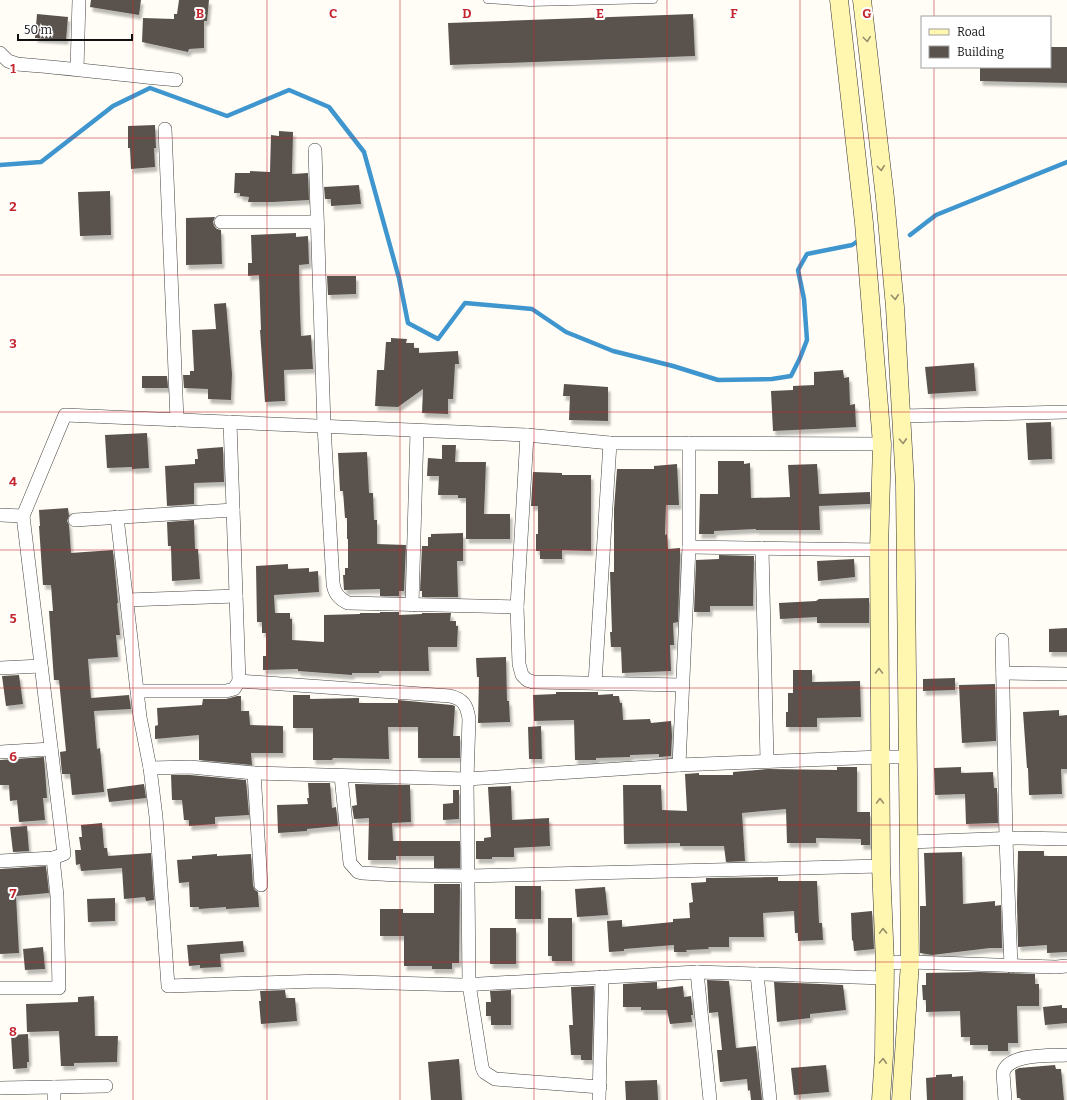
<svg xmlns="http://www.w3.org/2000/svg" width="1067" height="1100" viewBox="0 0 1067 1100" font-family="Bitter,serif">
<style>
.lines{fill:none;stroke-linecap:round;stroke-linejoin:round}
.stream{stroke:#3f96cf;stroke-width:4.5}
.building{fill:#5a524d;filter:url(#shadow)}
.service-casing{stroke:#444;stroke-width:7}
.minor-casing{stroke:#444;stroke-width:14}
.secondary-casing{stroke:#333;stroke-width:19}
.service{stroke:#fff;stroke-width:6}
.minor{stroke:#fff;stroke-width:13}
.secondary{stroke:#fff6b0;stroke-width:18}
.oneway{stroke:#948f68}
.grid{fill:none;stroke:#c4262e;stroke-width:1;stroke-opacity:0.55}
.grid-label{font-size:13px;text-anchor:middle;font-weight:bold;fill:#c4262e;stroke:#fff;stroke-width:4;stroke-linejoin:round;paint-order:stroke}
</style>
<defs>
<filter id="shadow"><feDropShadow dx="2.5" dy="4.5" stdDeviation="1" flood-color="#0004"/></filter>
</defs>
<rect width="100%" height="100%" fill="#fffdf5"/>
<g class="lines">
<!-- stream -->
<g class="stream">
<polyline points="0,165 41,162 113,106 150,88 227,116 289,90 329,107 364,152 399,278 408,323 438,339 465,303 532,309 566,332 613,351 673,366 718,380 772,379 791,376 800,358 807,340 804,299 798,270 807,254 852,245 861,239"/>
<polyline points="910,235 936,215 1067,162"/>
</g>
</g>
<!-- building -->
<g class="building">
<polygon points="91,0 141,0 139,15 90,7"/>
<polygon points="179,0 209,0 207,21 204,21 204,48 189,49 188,52 142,42 143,18 174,19 174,14 177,14"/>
<polygon points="37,14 68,17 66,40 35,38"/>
<polygon points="693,14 695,56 450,65 448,23"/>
<polygon points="1050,47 1067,47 1067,83 980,81 980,67 1050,67"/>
<polygon points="155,125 156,148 154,148 155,167 131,169 130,148 128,148 128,126"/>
<polygon points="279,131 293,132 292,174 308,173 309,200 273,202 248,202 249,197 240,196 240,193 234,193 235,173 250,173 250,171 270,172 271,135 279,136"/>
<polygon points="359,185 361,204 331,206 331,199 325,199 324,187"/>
<polygon points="110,191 111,235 80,236 78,192"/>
<polygon points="215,217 213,222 214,226 217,229 221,230 222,264 186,265 186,218"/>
<polygon points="296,233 296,237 308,236 309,264 299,265 300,311 301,336 311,335 313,369 284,370 285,401 265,402 260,330 261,330 259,275 248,276 248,263 252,263 251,235"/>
<polygon points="327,276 356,276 356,294 328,295"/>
<polygon points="226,303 232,374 231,400 208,399 208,389 184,388 183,375 190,375 190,371 194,371 192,330 216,329 214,304"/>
<polygon points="391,338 407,339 406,343 414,343 414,348 419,348 419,353 458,351 459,364 455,364 453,399 448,399 448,414 422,413 423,389 398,407 375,406 377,370 384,370 386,342 391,342"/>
<polygon points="974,363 976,391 928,394 925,367"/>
<polygon points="843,370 844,378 849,377 850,405 855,404 856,427 773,431 771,391 793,390 793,386 814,385 814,372"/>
<polygon points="142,376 167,376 168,388 142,388"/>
<polygon points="564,384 608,387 608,421 569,420 570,396 563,396"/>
<polygon points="1051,422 1052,459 1028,460 1026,423"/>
<polygon points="147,433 149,468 132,469 132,467 107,468 105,435"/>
<polygon points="442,445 456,445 455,462 486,462 484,514 510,514 510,539 466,539 466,498 458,498 458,495 438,495 439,476 427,476 428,458 442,459"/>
<polygon points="223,447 224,482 194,483 194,504 167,506 165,466 195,464 195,459 198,459 197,449"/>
<polygon points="367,452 369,493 373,493 374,520 377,520 377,544 406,545 404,591 399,591 399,596 380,596 380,589 344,590 343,575 345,575 345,568 348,568 348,539 347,539 347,518 345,518 343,491 340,491 338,453"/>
<polygon points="718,461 744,461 744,464 750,463 751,498 790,497 788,465 817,464 819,494 870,492 870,504 819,506 820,530 756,530 756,529 714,531 714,534 699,534 700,494 718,494"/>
<polygon points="677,464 679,505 666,505 665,535 667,534 668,549 680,548 680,560 678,622 673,623 674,645 670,645 671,671 622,673 621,647 611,647 610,632 612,632 610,572 614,572 614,509 617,469 654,469 654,466"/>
<polygon points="533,472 562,473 562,475 591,475 591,551 562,550 562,559 540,559 540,551 536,551 536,534 538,534 538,506 531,506"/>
<polygon points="68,508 69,516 67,521 69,525 71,553 113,550 118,603 117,603 120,635 116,635 118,657 88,659 91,698 129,695 131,709 94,711 97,749 100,748 104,792 72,795 70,774 62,774 60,752 66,751 59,680 54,680 49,611 53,611 51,585 43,585 39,526 40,526 39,510"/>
<polygon points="194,520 195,549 198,549 200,579 172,581 171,546 168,546 167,522"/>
<polygon points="463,533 463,561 457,561 458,597 422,597 422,591 420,591 422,546 428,546 428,537 431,537 431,534"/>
<polygon points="719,555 754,556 753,606 710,606 710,612 694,612 696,560 719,559"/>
<polygon points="854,559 855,577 818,581 817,561"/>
<polygon points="288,564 288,569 309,568 309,572 318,571 319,592 274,595 275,613 290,613 290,619 292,619 292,640 324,642 324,615 360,614 360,613 380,613 380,612 399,612 399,615 422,614 422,613 451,613 450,621 456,621 456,626 458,626 457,647 428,647 429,671 379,671 379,673 352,673 352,675 298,671 298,669 263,670 263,656 266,656 266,633 262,633 262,622 257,622 256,566"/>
<polygon points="869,598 869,623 817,623 817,617 780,619 779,603 816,601 819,599"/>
<polygon points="1067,628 1067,652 1049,652 1049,629"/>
<polygon points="506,657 507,701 509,701 510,722 478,723 479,677 477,677 476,658"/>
<polygon points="793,670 812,670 812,682 860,681 861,717 817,718 817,727 786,727 786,712 788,712 788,693 793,693"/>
<polygon points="19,675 23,704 6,706 2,676"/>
<polygon points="955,678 955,690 923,691 923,679"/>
<polygon points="995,684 996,741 962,743 959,685"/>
<polygon points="556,692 598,692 598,695 613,694 613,696 619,696 620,703 622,703 623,720 650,719 651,723 671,721 672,736 671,756 659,757 659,754 630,755 630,757 596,758 596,760 575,760 574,720 534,721 533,695 556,694"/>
<polygon points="293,695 310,695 310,699 359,698 359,703 398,703 398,700 452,705 455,706 453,736 460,736 460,758 418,758 418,727 388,727 389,759 333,758 332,760 313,760 313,728 293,728"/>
<polygon points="237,696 241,696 241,711 249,711 250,725 283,726 283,753 251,753 252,765 199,760 199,735 155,739 155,726 158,725 157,708 202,705 203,699 226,699"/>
<polygon points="1059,710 1059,716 1067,715 1067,769 1061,769 1062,794 1029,795 1028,768 1027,768 1023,712"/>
<polygon points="541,726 542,759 529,759 528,727"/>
<polygon points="44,757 47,798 43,798 45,820 19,822 17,800 10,801 9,785 0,785 0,760"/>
<polygon points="837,767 857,767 857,812 870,812 870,845 861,845 861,839 816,838 816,843 787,843 786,809 742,813 745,861 726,862 724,846 680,846 680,843 624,844 623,785 661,785 662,810 687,811 685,774 699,773 699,775 733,775 733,772 768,769 837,770"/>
<polygon points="961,767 961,773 993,772 994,788 997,788 998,823 966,824 965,794 935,795 934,768"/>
<polygon points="171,775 190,775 246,780 249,815 215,817 215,824 189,826 189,820 184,820 182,800 172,800"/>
<polygon points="308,783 330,783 332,808 336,807 338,826 307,829 307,831 278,833 277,805 308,804 307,798 309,798"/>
<polygon points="144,784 146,798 109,802 107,789"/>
<polygon points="355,784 410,785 411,822 392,823 393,841 460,841 460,868 434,868 434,856 396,856 396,860 368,860 369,818 354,819 352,806 357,805"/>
<polygon points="511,786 512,820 549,818 550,846 514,848 514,857 492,857 492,859 476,859 476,841 484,841 484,838 491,837 488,787"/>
<polygon points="453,790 459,790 459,819 443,820 443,804 453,803"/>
<polygon points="102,823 104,848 107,848 108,856 151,853 154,900 146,901 145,897 124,899 122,868 81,871 80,864 76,865 75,850 81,850 79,837 82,837 81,825"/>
<polygon points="27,826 29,851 13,852 10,827"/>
<polygon points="1018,851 1044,851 1044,856 1067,856 1067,952 1047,953 1047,945 1018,947 1017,903"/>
<polygon points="962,852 963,904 995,901 995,906 1001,905 1002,948 990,948 932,955 920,953 920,906 926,906 924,853"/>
<polygon points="217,854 217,856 251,854 253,886 255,890 258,892 259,907 226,909 226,907 199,909 199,907 190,907 189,882 179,883 177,860 192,859 192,856"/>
<polygon points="46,866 49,893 16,896 19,953 0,954 0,869"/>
<polygon points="778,877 778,881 817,881 819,923 822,923 823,940 798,941 798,933 795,933 794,911 763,913 764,937 729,937 729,947 708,947 709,949 686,950 687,952 674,952 674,945 624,949 624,951 609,952 607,921 622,920 622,927 673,922 673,919 690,918 689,903 693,902 691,883 706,882 706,878"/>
<polygon points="434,884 460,884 459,963 452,963 452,969 432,969 432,966 404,966 404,936 380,936 380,909 403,909 403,913 434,913"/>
<rect x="515" y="886" width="26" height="33"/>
<polygon points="605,887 608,915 577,917 575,889"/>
<polygon points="115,898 115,921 88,922 87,899"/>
<polygon points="872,911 874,949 854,951 853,940 852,941 851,913"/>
<polygon points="548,918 572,918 572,961 552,961 552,956 548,956"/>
<rect x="490" y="928" width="26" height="36"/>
<polygon points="243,941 244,952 220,954 221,967 200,968 200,965 189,966 187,945"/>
<polygon points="43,947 45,969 25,970 23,949"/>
<polygon points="979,972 1035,974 1035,984 1039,984 1039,1006 1017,1006 1018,1043 1008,1043 1008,1051 988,1051 988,1045 970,1045 970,1037 961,1037 960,1011 926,1012 926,1000 923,1000 922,985 926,985 926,973"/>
<polygon points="707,980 729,981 736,1048 756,1046 762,1100 751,1100 750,1090 748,1091 747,1079 720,1082 717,1050 722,1050 718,1012 709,1013"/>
<polygon points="657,982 657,989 683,986 684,997 691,996 693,1015 691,1015 692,1022 670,1024 667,1010 641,1010 641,1007 623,1007 623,984"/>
<polygon points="774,982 843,985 846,1010 810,1014 810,1018 777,1022"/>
<polygon points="594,986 592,1060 581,1060 581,1055 571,1055 569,1025 573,1025 571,987"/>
<polygon points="285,990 286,998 295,998 297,1021 261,1024 259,1001 261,1001 260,991"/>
<polygon points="511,990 511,1025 491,1025 491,1016 486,1016 486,1002 491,1002 490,991"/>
<polygon points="94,996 95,1036 118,1036 117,1062 74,1063 74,1066 61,1066 59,1031 27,1032 26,1004 78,1002 78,997"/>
<polygon points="1062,1005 1062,1008 1067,1008 1067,1023 1045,1025 1043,1007"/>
<polygon points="28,1034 29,1062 27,1062 27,1068 13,1069 11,1035"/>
<polygon points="459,1059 462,1100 431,1100 428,1062"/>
<polygon points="826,1065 829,1092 794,1095 791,1068"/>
<polygon points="1055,1065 1056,1069 1061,1069 1064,1100 1021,1100 1020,1098 1017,1098 1015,1070 1019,1068"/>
<polygon points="952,1074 952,1077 963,1076 963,1100 927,1100 926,1078 936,1077 936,1075"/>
<polygon points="657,1080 658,1100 626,1100 625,1081"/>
</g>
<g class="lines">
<defs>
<polyline id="service" points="487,0 530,3 654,0"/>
<g id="minor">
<path d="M0,53L8,61L17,64C70,68 122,75 176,80"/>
<polyline points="77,69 79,0"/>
<polyline points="165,129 177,420"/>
<path d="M315,150L324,426L333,583C334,593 339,599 348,603L517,607"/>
<polyline points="221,222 317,222"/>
<polyline points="902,416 1067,412"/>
<polyline points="527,435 517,607 519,664 522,675 527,680 533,682 682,685"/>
<polyline points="0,515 23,516"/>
<polyline points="117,517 140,717 150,768 156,817 168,986 321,981 462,985 697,972 884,978"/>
<polyline points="75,520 233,510"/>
<polyline points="689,547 879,550"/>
<polyline points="762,548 767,761"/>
<polyline points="127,600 236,596"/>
<polyline points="412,605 417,431"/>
<polyline points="1002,640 1006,839 1011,966"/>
<polyline points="0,668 41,666"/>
<polyline points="1003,673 1067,674"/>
<path d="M239,681L450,696C463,699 467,705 469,719L467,779L469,984L482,1067L484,1072L495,1079L600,1087"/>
<polyline points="595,683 610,443"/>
<polyline points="138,691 226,691 234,689 239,681 230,422"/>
<polyline points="0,752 51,749"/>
<polyline points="679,765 689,547 689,443"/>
<polyline points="150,768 190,767 254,773 467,779 679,765 880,757 908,757"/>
<polyline points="254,773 261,885"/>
<polyline points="341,776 350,863 358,872 362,873 397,875 469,876 881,866"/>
<polyline points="909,842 1019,838 1067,839"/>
<polyline points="0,861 53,858 64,854 23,516 65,415 527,435 610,443 882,444"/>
<polyline points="885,963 910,962 1056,967 1067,966"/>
<polyline points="697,972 710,1100"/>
<polyline points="757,974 770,1100"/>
<polyline points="0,988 59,988 57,896 53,858"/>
<polyline points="54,1087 54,1100"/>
<polyline points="0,1088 106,1086"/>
<polyline points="599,1100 602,977"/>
<path d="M1005,1100L1003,1073C1008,1053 1050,1056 1067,1055"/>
</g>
<g id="secondary">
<polyline points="839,0 864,223 882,444 879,550 881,866 885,963 884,1055 881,1100"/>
<polyline points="862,0 885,198 895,307 905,484 910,962 901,1100"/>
</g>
</defs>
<!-- service casing -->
<use href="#service" class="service-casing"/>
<!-- minor casing -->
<use href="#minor" class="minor-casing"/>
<!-- secondary casing -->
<use href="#secondary" class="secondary-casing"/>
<!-- service -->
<use href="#service" class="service"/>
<!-- minor -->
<use href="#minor" class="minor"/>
<!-- secondary -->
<use href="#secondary" class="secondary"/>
</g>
<!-- one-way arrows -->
<defs><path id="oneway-chevron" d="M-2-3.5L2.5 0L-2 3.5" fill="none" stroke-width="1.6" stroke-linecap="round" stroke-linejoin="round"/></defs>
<g class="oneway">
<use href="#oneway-chevron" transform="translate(867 39) rotate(83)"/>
<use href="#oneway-chevron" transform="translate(881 168) rotate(83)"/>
<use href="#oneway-chevron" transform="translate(895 297) rotate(85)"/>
<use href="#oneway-chevron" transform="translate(903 441) rotate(87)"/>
<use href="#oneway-chevron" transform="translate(879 671) rotate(-90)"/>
<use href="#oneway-chevron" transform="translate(880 801) rotate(-90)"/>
<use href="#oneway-chevron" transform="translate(883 931) rotate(-92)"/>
<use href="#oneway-chevron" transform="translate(883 1061) rotate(-87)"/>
</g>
<!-- grid -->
<path class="grid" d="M133,0V1100M267,0V1100M400,0V1100M534,0V1100M667,0V1100M800,0V1100M934,0V17M934,67V1100M0,138H1067M0,275H1067M0,412H1067M0,550H1067M0,688H1067M0,825H1067M0,962H1067"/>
<g class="grid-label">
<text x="200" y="18">B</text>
<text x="333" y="18">C</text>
<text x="467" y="18">D</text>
<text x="600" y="18">E</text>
<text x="734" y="18">F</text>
<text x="867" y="18">G</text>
<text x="13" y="73">1</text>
<text x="13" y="211">2</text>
<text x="13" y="348">3</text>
<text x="13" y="486">4</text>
<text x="13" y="623">5</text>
<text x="13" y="761">6</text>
<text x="13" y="898">7</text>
<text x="13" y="1036">8</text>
</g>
<!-- legend -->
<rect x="921" y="16" width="130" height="52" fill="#ffffff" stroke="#a0a0a0"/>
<rect x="929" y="29" width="20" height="6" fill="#fff6b0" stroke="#a0a0a0"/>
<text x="957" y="36" font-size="12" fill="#111111">Road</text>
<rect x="929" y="46" width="20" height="12" fill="#5a524d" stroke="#a0a0a0"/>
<text x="957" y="56" font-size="12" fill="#111111">Building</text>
<!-- scale -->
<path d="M18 34v6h114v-6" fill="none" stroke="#111111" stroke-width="2"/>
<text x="24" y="34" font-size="12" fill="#111111" stroke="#ffffff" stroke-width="3" paint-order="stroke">50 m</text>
</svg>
